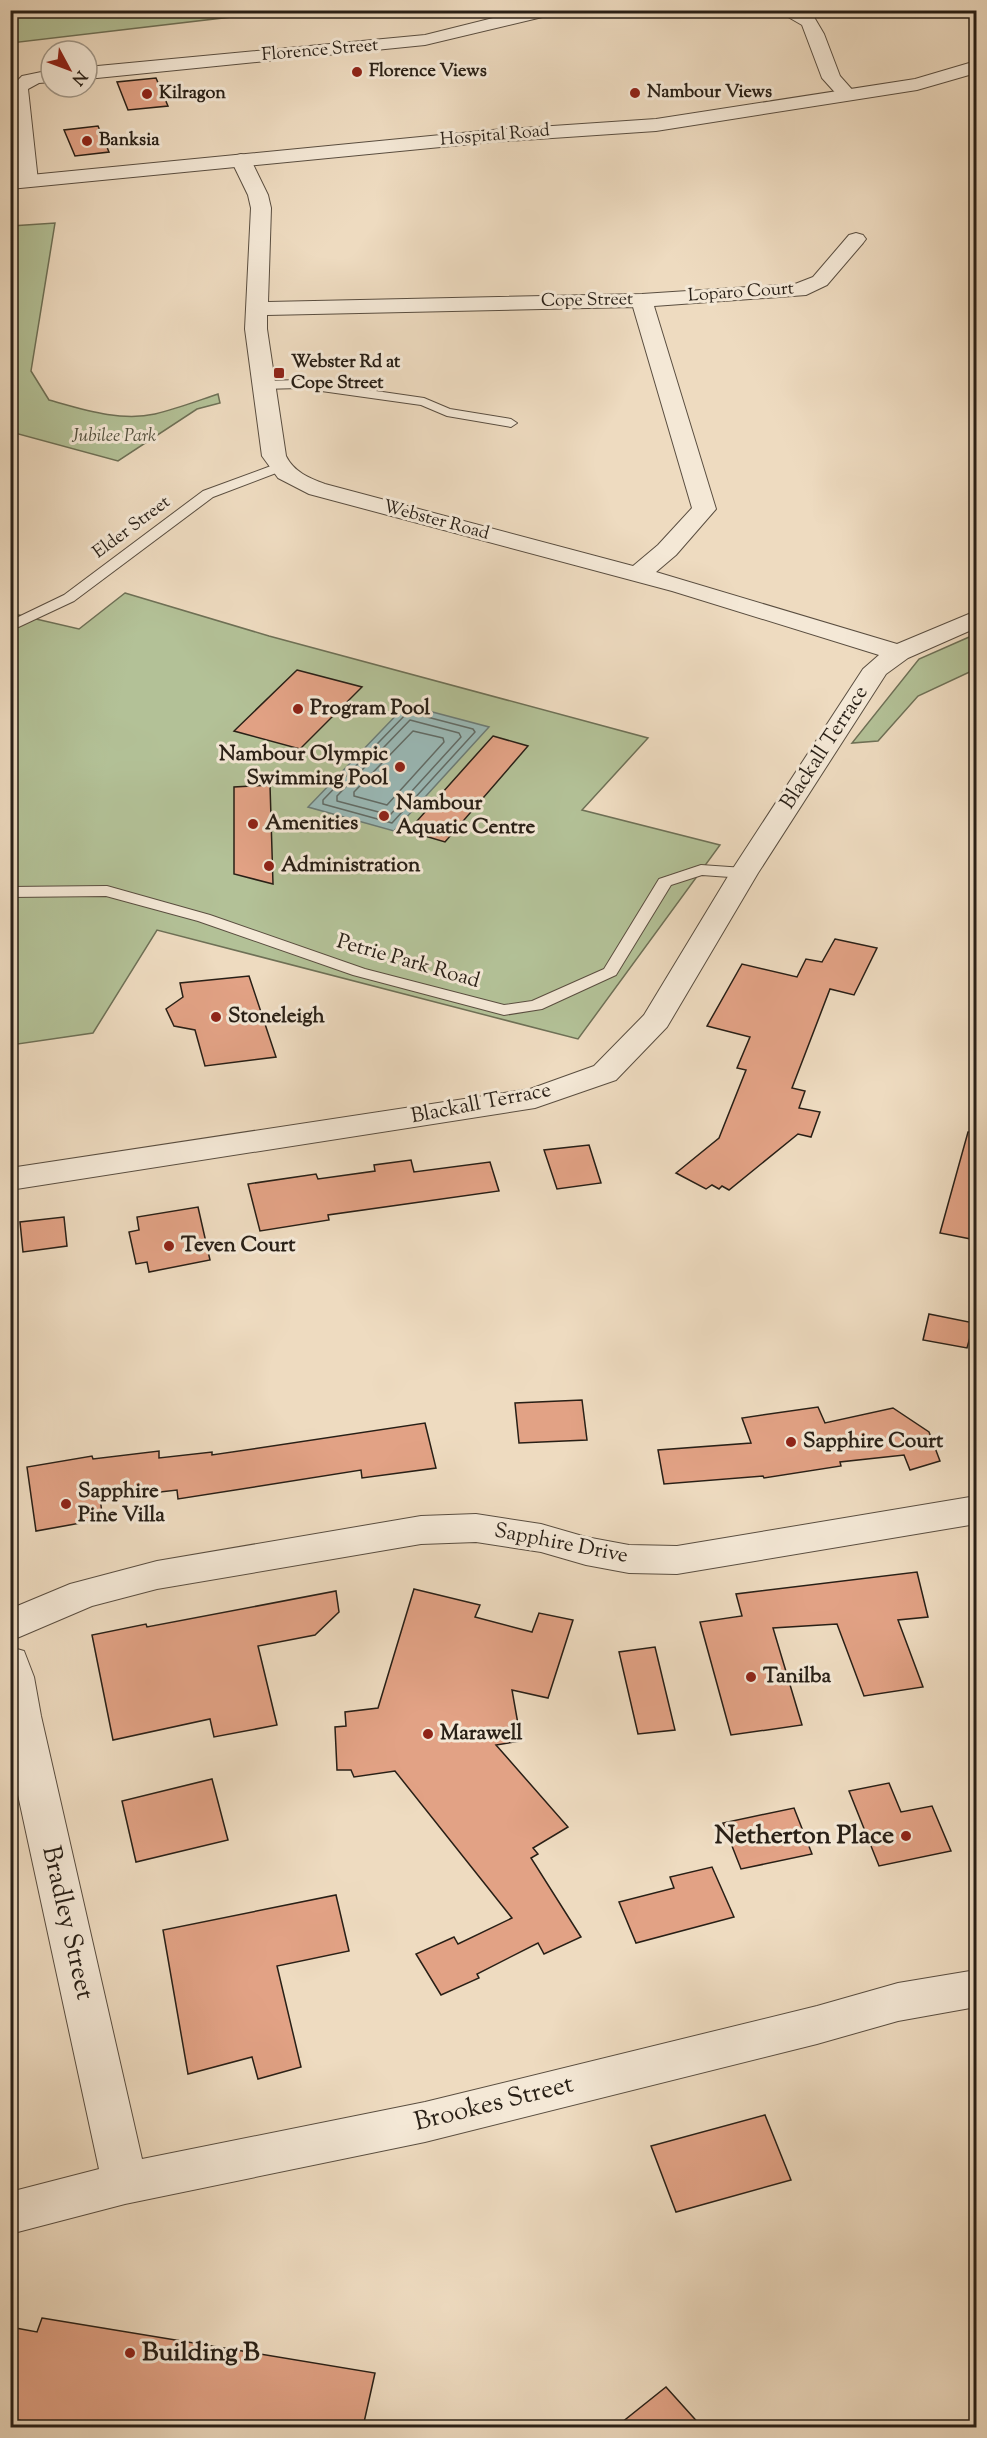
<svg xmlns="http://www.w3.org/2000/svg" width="987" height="2438" viewBox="0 0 987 2438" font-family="'Sorts Mill Goudy',serif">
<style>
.green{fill:#b3c197;stroke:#6e7056;stroke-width:1.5}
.water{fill:#9abab8;stroke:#6c7c77;stroke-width:1.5}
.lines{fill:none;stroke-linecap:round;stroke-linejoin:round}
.shore{stroke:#616c67;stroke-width:1.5}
.building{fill:#e2a285;stroke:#281f16;stroke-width:1.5}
.service-casing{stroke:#5a4e40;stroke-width:2}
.minor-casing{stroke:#5a4e40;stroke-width:2}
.tertiary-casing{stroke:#5a4e40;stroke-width:2}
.service{fill:#f4e8d6;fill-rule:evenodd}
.minor{fill:#f4e8d6;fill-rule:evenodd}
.tertiary{fill:#f4e8d6;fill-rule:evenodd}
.poi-dot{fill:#8f2418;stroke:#f4e8d6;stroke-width:2}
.labels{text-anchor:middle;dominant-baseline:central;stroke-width:6;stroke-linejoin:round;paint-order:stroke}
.far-street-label{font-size:18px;fill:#281f16;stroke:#f4e8d6}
.far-poi-label{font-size:18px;font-weight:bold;fill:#281f16;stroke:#f4e8d6;text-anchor:start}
.far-park-label{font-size:18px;font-style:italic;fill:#52503d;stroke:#f4e8d6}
.poi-label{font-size:21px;font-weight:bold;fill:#281f16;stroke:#f4e8d6;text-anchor:start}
.street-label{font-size:21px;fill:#281f16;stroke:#f4e8d6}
.near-poi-label{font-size:26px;font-weight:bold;fill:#281f16;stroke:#f4e8d6;text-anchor:end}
.near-street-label{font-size:26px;fill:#281f16;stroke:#f4e8d6}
</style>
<rect width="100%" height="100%" fill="#eedbc0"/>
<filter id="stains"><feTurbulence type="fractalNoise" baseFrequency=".00333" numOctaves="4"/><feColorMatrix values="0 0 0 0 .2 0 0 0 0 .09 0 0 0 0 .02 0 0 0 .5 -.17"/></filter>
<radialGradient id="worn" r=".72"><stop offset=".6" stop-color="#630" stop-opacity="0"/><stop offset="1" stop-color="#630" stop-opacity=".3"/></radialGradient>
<!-- green -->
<g class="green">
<polygon points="230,10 231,17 11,43 11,11"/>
<path d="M55,223L31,371L49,400C82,409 120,422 155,414C176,409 197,401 218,394L220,403L197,409L118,461L11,432V226Z"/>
<polygon points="125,593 269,636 648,738 582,810 720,845 578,1039 157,930 93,1033 11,1045 10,613 79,629"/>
<polygon points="976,634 976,669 918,696 878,741 852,743 919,659"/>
</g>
<!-- water -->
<polygon class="water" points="406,705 489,727 394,831 308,807"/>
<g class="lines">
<!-- shore -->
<g class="shore">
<polygon points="408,712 473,729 475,732 392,823 323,804 323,800"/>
<polygon points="410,720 459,733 461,737 390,815 337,801 337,796"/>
<polygon points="413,731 443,738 444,742 387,805 354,796 354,792"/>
</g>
</g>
<!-- building -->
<g class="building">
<polygon points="156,78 168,106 128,110 117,82"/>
<polygon points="98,126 109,152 75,156 64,130"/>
<polygon points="297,670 362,687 300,749 234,731"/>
<polygon points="493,736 528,746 445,842 408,831"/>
<polygon points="270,785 273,884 234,874 234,787"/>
<polygon points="835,939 877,948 854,995 830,989 792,1088 805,1091 799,1108 820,1112 811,1137 798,1134 729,1190 722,1186 719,1189 712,1185 706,1189 676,1173 719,1138 746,1070 737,1068 750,1037 707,1026 742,964 797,977 806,959 822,962"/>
<polygon points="249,976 276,1057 205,1066 195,1030 174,1026 166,1009 183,997 180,983"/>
<polygon points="968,1132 976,1133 976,1240 940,1233"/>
<polygon points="589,1145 601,1183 557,1189 544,1150"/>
<polygon points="411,1160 414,1172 490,1162 499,1191 328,1215 329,1220 260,1231 248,1184 316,1174 318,1179 375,1171 374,1165"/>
<polygon points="198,1207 210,1260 149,1272 147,1262 136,1264 129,1232 139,1230 137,1217"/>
<polygon points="64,1217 67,1246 23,1252 20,1222"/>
<polygon points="929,1314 974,1323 967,1348 923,1340"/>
<polygon points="582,1400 587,1440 519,1443 515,1403"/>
<polygon points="818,1407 825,1423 893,1408 929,1432 940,1461 910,1470 904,1455 840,1462 841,1466 764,1478 763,1476 664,1484 658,1450 751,1443 742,1418"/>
<polygon points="425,1423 436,1468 362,1478 361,1470 178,1499 177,1490 100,1499 103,1519 36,1531 27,1467 92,1456 93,1459 159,1451 159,1458 212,1452 212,1455"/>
<polygon points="917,1572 928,1617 898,1620 923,1687 864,1696 837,1624 773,1628 802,1725 731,1735 700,1622 742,1616 736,1594"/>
<polygon points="414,1589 480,1605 475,1617 532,1632 539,1613 573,1620 548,1698 512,1690 521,1741 496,1745 568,1827 533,1848 538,1854 531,1858 581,1937 544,1954 538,1943 477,1974 479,1978 441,1995 416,1954 454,1937 458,1944 512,1918 395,1771 354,1777 351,1770 337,1770 335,1727 346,1726 345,1712 378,1708"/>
<polygon points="336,1591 339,1612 315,1635 258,1646 277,1725 214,1737 210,1719 113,1740 92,1635 146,1624 147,1627"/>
<polygon points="655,1647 675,1730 638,1734 619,1652"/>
<polygon points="212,1779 228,1840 136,1862 122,1801"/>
<polygon points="889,1783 901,1812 932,1806 951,1851 879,1866 849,1791"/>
<polygon points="794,1808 812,1854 741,1869 723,1823"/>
<polygon points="712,1867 734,1917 636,1943 619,1902 674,1888 670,1877"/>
<polygon points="336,1895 349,1951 277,1966 301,2067 258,2079 252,2057 188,2074 163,1930"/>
<polygon points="765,2115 791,2180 676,2212 651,2146"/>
<polygon points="42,2318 375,2373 363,2427 62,2427 10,2419 10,2327 37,2332"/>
<polygon points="666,2387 702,2427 616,2427"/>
</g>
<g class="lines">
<defs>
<g id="service">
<polygon points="300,380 424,398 450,409 511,419 517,423 511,427 447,416 421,405 300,388 262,389 256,385 262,381"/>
<polygon points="279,463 285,467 284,470 213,497 74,601 10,631 10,621 64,595 203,491"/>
<polygon points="701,865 744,868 752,873 744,878 702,875 671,885 616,975 542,1009 504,1015 353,975 198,921 106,896 10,897 10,887 107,886 210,915 365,969 504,1005 532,1001 604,969 659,879"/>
</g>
<g id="minor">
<polygon points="525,10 558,10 555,14 425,45 87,79 87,67 425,35"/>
<polygon points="776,10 803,10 814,17 824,34 840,76 856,94 854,98 840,98 822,78 802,25"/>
<polygon points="51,70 51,82 39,83 28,89 38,181 35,185 21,185 18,181 10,88 22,76"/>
<path d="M241,154L248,156L251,160L268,195L271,208L268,302L642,294L795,284L813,277L849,235L856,233L863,235L866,239L863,243L827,285L806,295L654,306L716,509L676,555L656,572L897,644L976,611V628L908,658L886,674L758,873L667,1027L616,1080L535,1108L10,1190V1168L530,1089L594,1066L644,1015L730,873L863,669L879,655L672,591L309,494L278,478L262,456L245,329L251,208L248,195L231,160L234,156ZM633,307L692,508L658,545L633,566L325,484C309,478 294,472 286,456L267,329V315Z"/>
<polygon points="976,1496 976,1524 677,1574 629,1573 586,1565 541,1552 476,1542 421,1544 157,1589 92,1606 10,1641 10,1609 70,1584 157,1561 421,1516 476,1514 541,1524 586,1537 629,1545 677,1546"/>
<polygon points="10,1647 24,1651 34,1677 41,1716 142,2159 425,2102 817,2006 898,1983 976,1970 976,2007 898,2021 817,2044 425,2142 125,2204 10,2234 10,2192 99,2169 10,1758"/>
</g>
<polygon id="tertiary" points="976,61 976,73 917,90 656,131 492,142 10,189 10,177 492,130 656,119 915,79"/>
</defs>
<!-- service casing -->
<use href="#service" class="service-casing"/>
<!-- minor casing -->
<use href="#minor" class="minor-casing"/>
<!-- tertiary casing -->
<use href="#tertiary" class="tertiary-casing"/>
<!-- service -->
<use href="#service" class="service"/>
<!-- minor -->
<use href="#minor" class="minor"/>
<!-- tertiary -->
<use href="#tertiary" class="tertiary"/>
</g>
<!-- markers -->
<g class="poi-dot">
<circle cx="357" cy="72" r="6"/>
<circle cx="635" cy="93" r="6"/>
<circle cx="147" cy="94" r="6"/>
<circle cx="87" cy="141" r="6"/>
<rect x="273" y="367" width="12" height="12" rx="3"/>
<circle cx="298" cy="709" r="6"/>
<circle cx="400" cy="767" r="6"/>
<circle cx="384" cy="816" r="6"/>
<circle cx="253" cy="824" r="6"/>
<circle cx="269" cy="866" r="6"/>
<circle cx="216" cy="1017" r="6"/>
<circle cx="169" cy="1246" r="6"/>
<circle cx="791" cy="1442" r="6"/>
<circle cx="66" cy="1504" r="6"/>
<circle cx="751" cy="1677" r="6"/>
<circle cx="428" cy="1734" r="6"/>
<circle cx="906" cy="1836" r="6"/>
<circle cx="130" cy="2353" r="6"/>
</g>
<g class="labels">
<!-- far-street labels -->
<g class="far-street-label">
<text transform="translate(320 51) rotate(-5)">Florence Street</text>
<text transform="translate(495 136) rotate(-5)">Hospital Road</text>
<text transform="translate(741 293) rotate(-4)">Loparo Court</text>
<text transform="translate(587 301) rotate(-1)">Cope Street</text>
<text transform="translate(436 521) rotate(15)">Webster Road</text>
<text transform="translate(132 528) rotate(-37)">Elder Street</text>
</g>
<!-- far-poi labels -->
<g class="far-poi-label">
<text x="369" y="72">Florence Views</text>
<text x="647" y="93">Nambour Views</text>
<text x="159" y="94">Kilragon</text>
<text x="99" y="141">Banksia</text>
<text x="291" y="363">Webster Rd at<tspan x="291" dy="21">Cope Street</tspan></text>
</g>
<!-- far-park labels -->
<g class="far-park-label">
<text x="114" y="437">Jubilee Park</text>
</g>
<!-- poi labels -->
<g class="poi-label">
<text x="310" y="709">Program Pool</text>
<text x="388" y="755" text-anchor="end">Nambour Olympic<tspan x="388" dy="24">Swimming Pool</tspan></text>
<text x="396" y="804">Nambour<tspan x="396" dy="24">Aquatic Centre</tspan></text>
<text x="265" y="824">Amenities</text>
<text x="281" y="866">Administration</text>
<text x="228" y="1017">Stoneleigh</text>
<text x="181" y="1246">Teven Court</text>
<text x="803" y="1442">Sapphire Court</text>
<text x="78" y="1492">Sapphire<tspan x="78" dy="24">Pine Villa</tspan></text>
<text x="763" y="1677">Tanilba</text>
<text x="440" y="1734">Marawell</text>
</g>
<!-- street labels -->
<g class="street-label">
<text transform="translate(825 748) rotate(-57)">Blackall Terrace</text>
<text transform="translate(408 962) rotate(16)">Petrie Park Road</text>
<text transform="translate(481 1104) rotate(-11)">Blackall Terrace</text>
<text transform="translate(561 1544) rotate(11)">Sapphire Drive</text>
</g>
<!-- near-poi labels -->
<g class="near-poi-label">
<text x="894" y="1836">Netherton Place</text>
<text x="142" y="2353" text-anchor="start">Building B</text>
</g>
<!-- near-street labels -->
<g class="near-street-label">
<text transform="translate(67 1923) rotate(77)">Bradley Street</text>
<text transform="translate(494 2104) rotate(-14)">Brookes Street</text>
</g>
</g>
<!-- margin -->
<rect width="987" height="2438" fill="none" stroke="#eedbc0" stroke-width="36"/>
<rect x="12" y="12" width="963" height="2414" fill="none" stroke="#281f16" stroke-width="3"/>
<rect x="18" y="18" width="951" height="2402" fill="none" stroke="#281f16" stroke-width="1.5"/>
<!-- north arrow -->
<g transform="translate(69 69) rotate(131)"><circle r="28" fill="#f4e8d6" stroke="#a29889" stroke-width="1.5"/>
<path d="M0-4.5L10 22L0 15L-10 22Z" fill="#8f2418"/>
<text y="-9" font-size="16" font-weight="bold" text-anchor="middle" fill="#281f16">N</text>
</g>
<rect width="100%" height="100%" filter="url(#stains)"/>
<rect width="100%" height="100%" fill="url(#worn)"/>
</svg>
